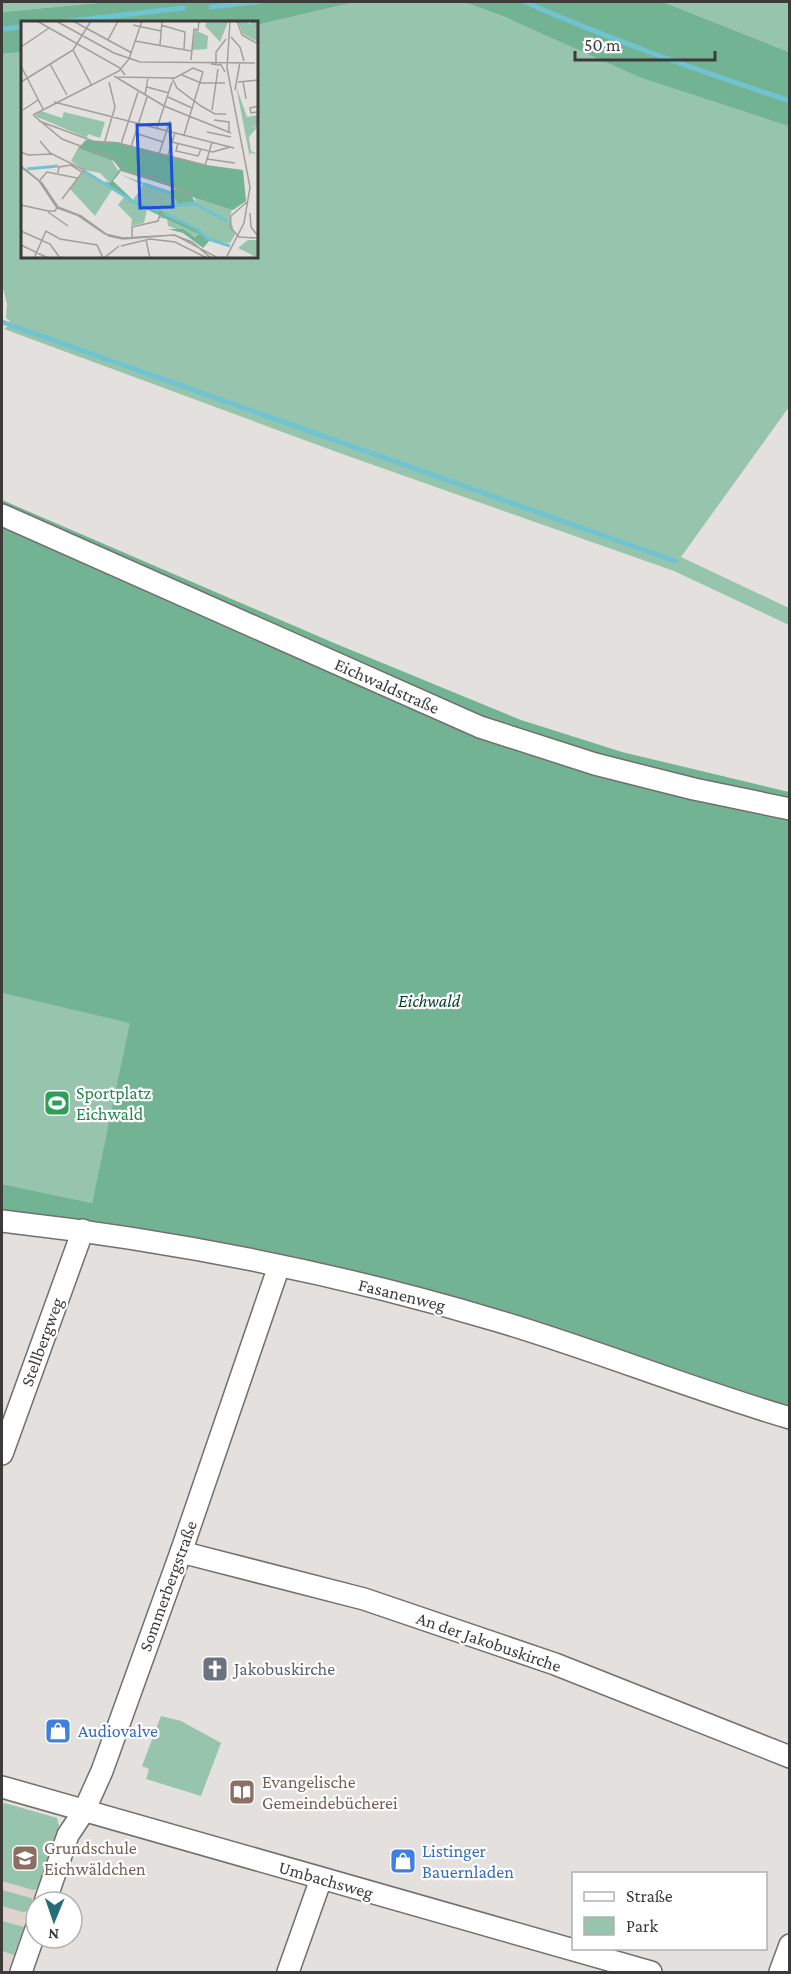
<svg xmlns="http://www.w3.org/2000/svg" width="791" height="1974" viewBox="0 0 791 1974" font-family="'Crimson Pro',serif">
<style>
.built{fill:#ded3cd}
.green{fill:#96c4ac}
.forest{fill:#71b393}
.lines{fill:none;stroke-linecap:round;stroke-linejoin:round}
.stream{stroke:#70c3d0;stroke-width:5}
.minor-casing{stroke:#726f6d;stroke-width:24}
.minor{stroke:#fff;stroke-width:21}
.labels{text-anchor:middle;dominant-baseline:central;stroke-width:4.5;stroke-linejoin:round;paint-order:stroke}
.street-label{font-size:18px;fill:#3c3b3a;stroke:#fff}
.park-label{font-size:18px;font-style:italic;fill:#0a422d;stroke:#fff}
.leisure-label{font-size:18px;fill:#27864d;stroke:#fff;text-anchor:start}
.worship-label{font-size:18px;fill:#5b616d;stroke:#fff;text-anchor:start}
.shop-label{font-size:18px;fill:#366cbe;stroke:#fff;text-anchor:start}
.education-label{font-size:18px;fill:#785e54;stroke:#fff;text-anchor:start}
.inset-river{fill:none;stroke:#70c3d0;stroke-width:3}
.inset-road{fill:none;stroke:#a19e9c;stroke-width:1.5}
.view{fill:#1d4ed8;fill-opacity:0.15;stroke:#1d4ed8;stroke-width:3}
.inset-edge{fill:none;stroke:#3c3b3a;stroke-width:3}
</style>
<rect width="100%" height="100%" fill="#e4e0de"/>
<!-- built -->
<polygon class="built" points="2,1802 57,1818 59,1826 8,1972 2,1972"/>
<!-- green -->
<g class="green">
<polygon points="2,2 108,2 2,12"/>
<polygon points="355,2 464,2 789,126 789,407 681,557 789,608 789,625 674,571 345,455 4,329 8,326 10,321 6,318 7,304 2,284 2,54 22,52 22,256 256,256 257,25"/>
<polygon points="663,2 789,2 789,52"/>
<polygon points="2,993 131,1022 92,1203 2,1184"/>
<polygon points="161,1716 181,1721 221,1743 201,1796 146,1779 149,1769 142,1766"/>
<polygon points="4,1803 57,1818 59,1826 37,1889 33,1890 2,1881 2,1810"/>
<polygon points="2,1890 31,1898 33,1901 29,1911 23,1912 2,1906"/>
<polygon points="2,1921 24,1927 14,1955 2,1951"/>
</g>
<!-- forest -->
<g class="forest">
<polygon points="108,2 355,2 257,25 256,22 22,22 22,52 2,54 2,12"/>
<polygon points="464,2 663,2 789,52 789,126 642,78 507,18"/>
<polygon points="2,500 334,643 521,720 622,752 789,792 789,1422 502,1328 295,1275 2,1226 2,1184 92,1203 130,1023 2,993"/>
</g>
<g class="lines">
<!-- stream -->
<g class="stream">
<path d="M525,2C611,40 700,71 790,101"/>
<polyline points="211,7 257,2"/>
<polyline points="62,22 183,8"/>
<polyline points="2,29 22,27"/>
<polyline points="2,322 675,561"/>
</g>
<defs>
<g id="minor">
<polyline points="2,515 480,727 595,764 694,789 790,809"/>
<path d="M2,1221C169,1240 336,1272 498,1321C596,1350 691,1389 790,1418"/>
<polyline points="2,1454 83,1230"/>
<polyline points="181,1552 364,1599 555,1664 790,1757"/>
<polyline points="2,1787 651,1972"/>
<polyline points="45,1902 68,1835 84,1811 102,1771 181,1552 279,1266"/>
<polyline points="21,1972 36,1929"/>
<polyline points="288,1972 321,1879"/>
<polyline points="780,1972 790,1945"/>
</g>
</defs>
<!-- minor casing -->
<use href="#minor" class="minor-casing"/>
<!-- minor -->
<use href="#minor" class="minor"/>
</g>
<!-- icons -->
<defs>
<symbol id="stadium-square" viewBox="-11 -11 22 22"><rect x="-9" y="-9" width="18" height="18" rx="4" fill="#2e9e5b" stroke="#fff"/><path d="M0-5a6.5 5 0 1 0 0 10a6.5 5 0 1 0 0-10ZM-3.5-1.8h7v3.6h-7Z" fill="#fff"/></symbol>
<symbol id="church-square" viewBox="-11 -11 22 22"><rect x="-9" y="-9" width="18" height="18" rx="4" fill="#6b7280" stroke="#fff"/><path d="M-1.2-6h2.4v3.5h3.3v2.4h-3.3V6h-2.4V-.1h-3.3v-2.4h3.3Z" fill="#fff"/></symbol>
<symbol id="shop-square" viewBox="-11 -11 22 22"><rect x="-9" y="-9" width="18" height="18" rx="4" fill="#3f7fe0" stroke="#fff"/><path d="M-5-2.5h2.3a2.7 3.5 0 0 1 5.4 0H5L5.5 6h-11ZM-1.5-2.5h3a1.5 2.3 0 0 0-3 0Z" fill="#fff"/></symbol>
<symbol id="library-square" viewBox="-11 -11 22 22"><rect x="-9" y="-9" width="18" height="18" rx="4" fill="#8d6e63" stroke="#fff"/><path d="M-6-4Q-3-5.5-.7-3.5V5Q-3 3-6 4ZM6-4Q3-5.5 .7-3.5V5Q3 3 6 4Z" fill="#fff"/></symbol>
<symbol id="school-square" viewBox="-11 -11 22 22"><rect x="-9" y="-9" width="18" height="18" rx="4" fill="#8d6e63" stroke="#fff"/><path d="M0-5L7-2L0 1L-7-2ZM-4 1L0 2.5L4 1V4Q0 6-4 4Z" fill="#fff"/></symbol>
</defs>
<g fill-rule="evenodd">
<use href="#stadium-square" x="42" y="1088" width="30" height="30"/>
<use href="#church-square" x="200" y="1654" width="30" height="30"/>
<use href="#shop-square" x="43" y="1716" width="30" height="30"/>
<use href="#library-square" x="227" y="1777" width="30" height="30"/>
<use href="#school-square" x="10" y="1843" width="30" height="30"/>
<use href="#shop-square" x="388" y="1846" width="30" height="30"/>
</g>
<g class="labels">
<!-- street labels -->
<g class="street-label">
<text transform="translate(387 686) rotate(24)">Eichwaldstraße</text>
<text transform="translate(402 1295) rotate(14)">Fasanenweg</text>
<text transform="translate(42 1342) rotate(-70)">Stellbergweg</text>
<text transform="translate(168 1586) rotate(-70)">Sommerbergstraße</text>
<text transform="translate(489 1642) rotate(19)">An der Jakobuskirche</text>
<text transform="translate(326 1880) rotate(16)">Umbachsweg</text>
</g>
<!-- park labels -->
<g class="park-label">
<text x="429" y="1001">Eichwald</text>
</g>
<!-- leisure labels -->
<g class="leisure-label">
<text x="76" y="1093">Sportplatz<tspan x="76" dy="21">Eichwald</tspan></text>
</g>
<!-- worship labels -->
<g class="worship-label">
<text x="234" y="1669">Jakobuskirche</text>
</g>
<!-- shop labels -->
<g class="shop-label">
<text x="78" y="1731">Audiovalve</text>
<text x="422" y="1851">Listinger<tspan x="422" dy="21">Bauernladen</tspan></text>
</g>
<!-- education labels -->
<g class="education-label">
<text x="262" y="1782">Evangelische<tspan x="262" dy="21">Gemeindebücherei</tspan></text>
<text x="44" y="1848">Grundschule<tspan x="44" dy="21">Eichwäldchen</tspan></text>
</g>
</g>
<!-- overview -->
<g transform="translate(21 21)">
<rect width="237" height="237" fill="#e4e0de"/>
<path d="M186,0L207,1L199,21L184,5ZM217,0H226L231,5L228,0H237V21L222,13ZM174,9L187,15L186,28L171,29ZM215,65L226,96L237,94V104L228,107L237,105L228,116L230,130L237,133L229,132V137ZM20,90L41,97L43,91L84,101L79,117L67,113L66,117L14,95ZM57,127L90,138L98,151L89,162L79,152L63,149L50,140ZM63,150L92,167L74,195L49,168ZM98,153L151,172L158,183L134,187L112,179L122,164ZM103,176L126,188L123,202L110,205L111,198L97,184ZM174,177L211,188L209,196L214,214L209,222L188,217L177,207L137,188L175,184ZM139,192L176,209L177,216L147,205L146,198L139,197ZM227,219H237V237L217,227Z" fill="#96c4ac"/>
<path d="M65,119L96,121L185,144L222,149L225,180L212,189L171,176L176,184L137,188L177,207L188,217L209,222L189,219L182,227L162,212L147,208H162L174,216L178,213L110,181L83,160L89,162L99,148L93,140L57,127ZM100,150L154,167L151,173L157,183L134,187L112,179L92,160Z" fill="#71b393" fill-rule="evenodd"/>
<path class="inset-river" d="M6,148L37,145M63,150L113,181L138,190M123,163L153,173M144,186L172,182L206,200M142,192L176,208L187,218L209,225"/>
<path class="inset-road" d="M16,0L99,47L104,54M35,0L93,32L119,41L234,42M52,0L111,32M216,0L221,14L237,23M112,4L140,10M140,4L164,11L163,28M210,16L219,26L223,40M87,19L97,0M114,20L170,30M139,24L141,0M0,26L28,7M52,29L71,65M170,39L173,8L177,9L178,0M29,43L46,74M190,43L200,44L204,51M195,43V31L205,18M0,45L22,88M237,47V84M161,54L180,62H204M93,55L143,85L210,112M94,56L154,57L172,47L182,51L163,114M151,57L156,67L180,85L194,93H205M222,60L225,78M0,61L52,29L70,0M217,61L237,59M126,66L148,72M214,69L219,41M124,74L127,56M147,76L171,87M33,81L213,127M237,85L229,87L230,92L237,91M2,89L17,79M191,89L197,48M12,94L41,118L91,137L103,150L131,156L170,174M12,94L98,50L108,38L121,0M193,99L208,101V112M18,100L77,122H96L188,145M136,107L151,61M186,111L210,116M114,112L142,121M19,120L29,132L63,149L41,178M151,121L192,131L209,126M157,122L155,130L177,135L180,128M83,123L94,86L88,61M100,123L117,71M110,126L126,76M0,131L7,134L31,133M138,133L149,100M147,134L154,112M186,138L214,142M0,145L21,162L37,186L60,195L88,215L102,218L153,214L171,221L190,237M184,145L191,121M0,146L18,160L36,187L56,194L84,213L102,217L154,214L197,237M37,152L38,146L50,144L61,151M19,159L26,151L56,157M227,180L210,195L209,206L218,216L237,217M0,184L27,190H34L37,185M27,191L47,205M229,192L230,206L237,215M0,210L29,223L39,237M111,216V206L137,200L140,190M125,219L129,237M0,224L27,237M100,225L129,218L154,221L186,237M13,237L25,210L39,218L76,224L82,237M83,237L98,225M205,237L223,202L229,166L206,47L209,0"/>
<path class="view" d="M149,103L152,186L119,187L116,104Z"/>
<rect width="237" height="237" class="inset-edge"/>
</g>
<!-- border -->
<rect width="791" height="1974" fill="none" stroke="#3c3b3a" stroke-width="6"/>
<!-- legend -->
<rect x="572" y="1872" width="195" height="78" fill="#ffffff" stroke="#b1b1b0" stroke-width="1.5"/>
<rect x="584" y="1892" width="30" height="9" fill="#ffffff" stroke="#b1b1b0" stroke-width="1.5"/>
<text x="626" y="1902" font-size="18" fill="#3c3b3a">Straße</text>
<rect x="584" y="1917" width="30" height="18" fill="#96c4ac" stroke="#b1b1b0" stroke-width="1.5"/>
<text x="626" y="1932" font-size="18" fill="#3c3b3a">Park</text>
<!-- north arrow -->
<g transform="translate(54 1920) rotate(182)"><circle r="28" fill="#ffffff" stroke="#b1b1b0" stroke-width="1.5"/>
<path d="M0-4.5L10 22L0 15L-10 22Z" fill="#256e78"/>
<text y="-9" font-size="16" font-weight="bold" text-anchor="middle" fill="#3c3b3a">N</text>
</g>
<!-- scale -->
<path d="M575 51v9h140v-9" fill="none" stroke="#3c3b3a" stroke-width="3"/>
<text x="584" y="51" font-size="18" fill="#3c3b3a" stroke="#ffffff" stroke-width="4.5" paint-order="stroke">50 m</text>
</svg>
